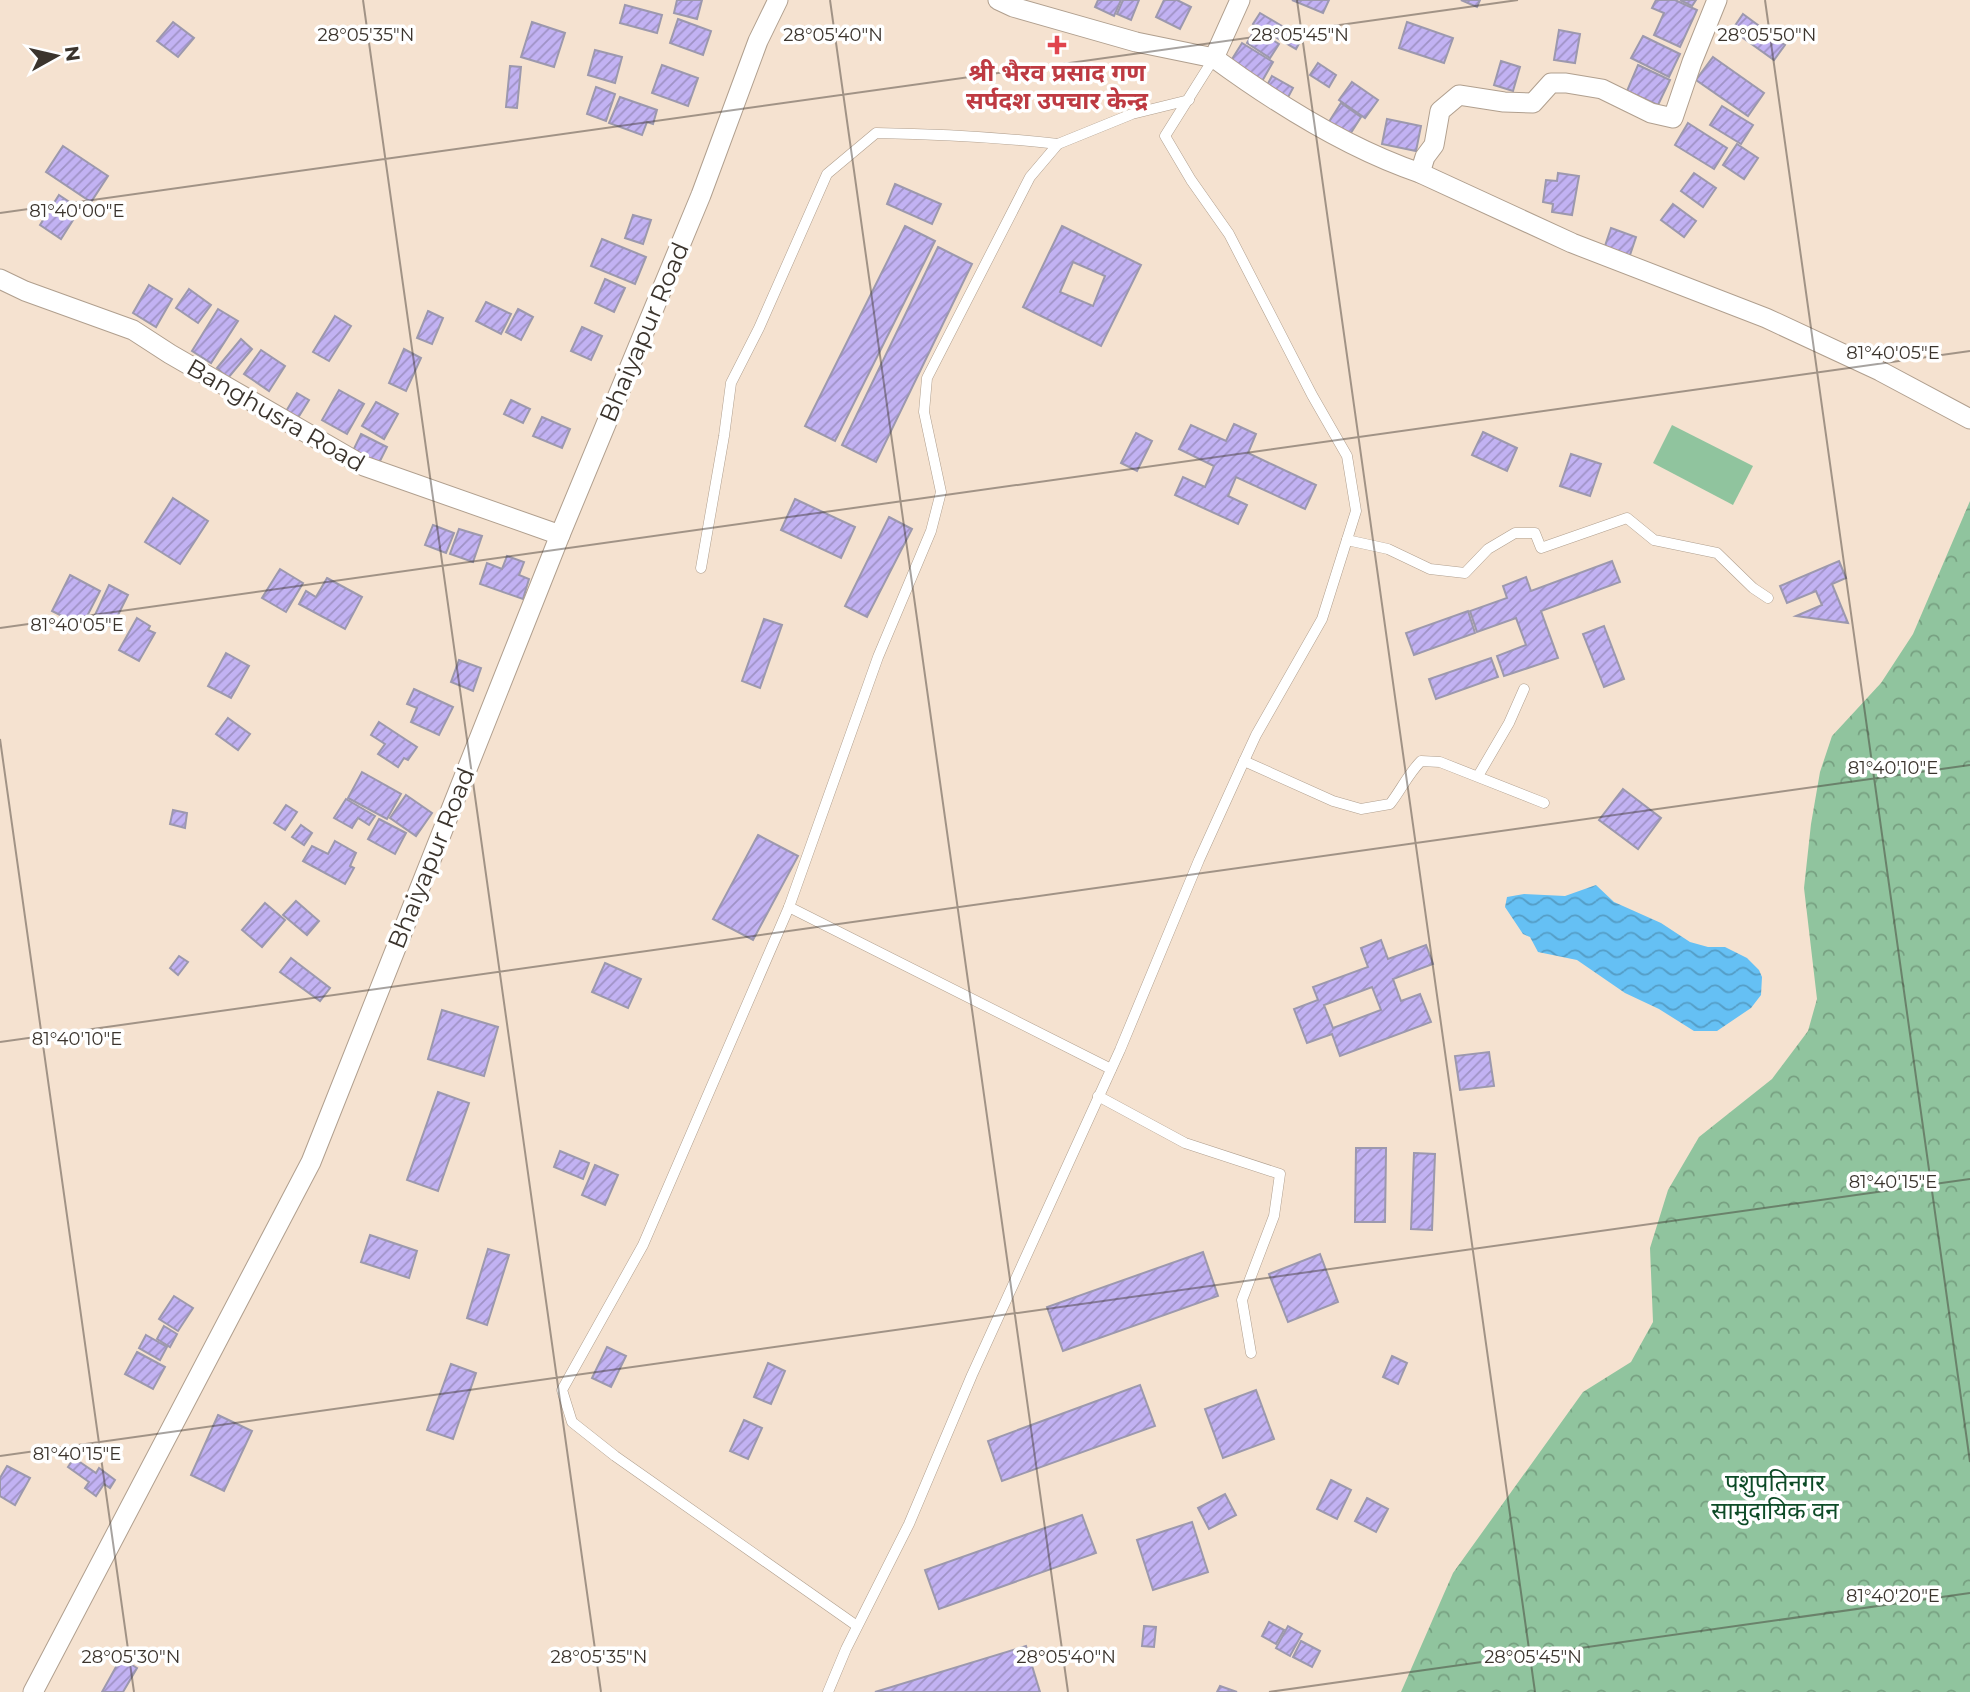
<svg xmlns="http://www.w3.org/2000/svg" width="1970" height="1692" viewBox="0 0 1970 1692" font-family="Montserrat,'Noto Sans Devanagari',sans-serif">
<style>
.green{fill:#90c49e}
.forest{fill:url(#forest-crowns)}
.water{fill:url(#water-waves)}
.building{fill:url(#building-hatch);stroke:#9c98ad;stroke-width:2;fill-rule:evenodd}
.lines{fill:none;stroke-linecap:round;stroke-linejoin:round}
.lane-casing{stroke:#b09f8e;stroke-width:11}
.street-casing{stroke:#b09f8e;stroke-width:21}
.lane{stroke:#fff;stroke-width:10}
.street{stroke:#fff;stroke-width:19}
.ticks{fill:none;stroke:#3b342d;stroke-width:2;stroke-opacity:0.45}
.health-dot{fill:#e0444e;stroke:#fff;stroke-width:2.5}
.labels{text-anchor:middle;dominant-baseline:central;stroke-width:7;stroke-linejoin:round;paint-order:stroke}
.health-label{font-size:24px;font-weight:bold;fill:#be3a42;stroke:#fff}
.street-label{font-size:24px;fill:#3b342d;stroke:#fff}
.park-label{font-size:24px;fill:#0d4b27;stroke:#fff}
.ticks-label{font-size:18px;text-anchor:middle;fill:#3b342d;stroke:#fff;stroke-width:7;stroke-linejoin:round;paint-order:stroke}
</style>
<defs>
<pattern id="forest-crowns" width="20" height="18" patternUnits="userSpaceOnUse" patternTransform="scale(1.75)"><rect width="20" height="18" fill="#90c49e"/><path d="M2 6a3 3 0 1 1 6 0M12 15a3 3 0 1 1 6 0" fill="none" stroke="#77a081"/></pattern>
<pattern id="water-waves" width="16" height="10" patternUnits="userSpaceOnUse" patternTransform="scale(1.75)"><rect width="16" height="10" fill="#65c0f4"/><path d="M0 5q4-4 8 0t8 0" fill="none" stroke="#549dc6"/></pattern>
<pattern id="building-hatch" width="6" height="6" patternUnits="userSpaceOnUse" patternTransform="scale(1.75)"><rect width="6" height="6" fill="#c2b2f3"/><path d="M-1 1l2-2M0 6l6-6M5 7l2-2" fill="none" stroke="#9f92c5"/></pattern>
</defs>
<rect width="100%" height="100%" fill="#f5e2d0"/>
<!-- green -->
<polygon class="green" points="1672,425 1753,466 1733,505 1653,463"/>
<!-- forest -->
<polygon class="forest" points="1970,501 1970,1692 1401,1692 1453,1573 1583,1392 1631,1362 1653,1322 1650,1248 1668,1190 1699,1137 1772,1079 1808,1031 1817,999 1804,888 1811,824 1820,772 1832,736 1881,683 1913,634"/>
<!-- water -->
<polygon class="water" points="1596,885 1614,902 1661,923 1690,942 1708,947 1725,947 1747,958 1759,970 1762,977 1761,995 1751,1008 1717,1031 1694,1031 1659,1009 1625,993 1577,960 1538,952 1530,937 1523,934 1505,907 1507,897 1524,894 1565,896"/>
<!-- building -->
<g class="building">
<polygon points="677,0 702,0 697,19 674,13"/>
<polygon points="1098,0 1121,0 1114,16 1095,7"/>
<polygon points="1123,0 1139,0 1131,20 1117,14"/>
<polygon points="1164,0 1177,0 1191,7 1180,29 1156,17"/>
<polygon points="1292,0 1329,0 1323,13"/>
<polygon points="1461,0 1480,0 1477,7"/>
<polygon points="1656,0 1675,0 1697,10 1680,47 1654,35 1664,13 1652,8"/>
<polygon points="1680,0 1696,0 1692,6"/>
<polygon points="625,5 662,15 657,33 620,23"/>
<polygon points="1260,13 1302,38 1296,49 1253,24"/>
<polygon points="1743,14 1785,45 1774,60 1732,30"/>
<polygon points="678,19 711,31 703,55 670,43"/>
<polygon points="173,22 194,38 178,57 157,41"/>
<polygon points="532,22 565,33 554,67 521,57"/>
<polygon points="1407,22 1453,38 1444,63 1399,48"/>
<polygon points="1255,29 1279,44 1270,58 1247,43"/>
<polygon points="1559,30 1580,34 1575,63 1554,60"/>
<polygon points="1643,36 1680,54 1669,77 1631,58"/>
<polygon points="1242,43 1273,62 1261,83 1229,64"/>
<polygon points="595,50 622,57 615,83 588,75"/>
<polygon points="1713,57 1764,93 1748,116 1696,80"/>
<polygon points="1501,61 1520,67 1513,91 1494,85"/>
<polygon points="1318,63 1336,75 1329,87 1310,75"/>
<polygon points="662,65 698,78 688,106 652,93"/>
<polygon points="1638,65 1670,80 1658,105 1627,91"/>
<polygon points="510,66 521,67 517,108 506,107"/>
<polygon points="1272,76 1293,88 1286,101 1265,89"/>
<polygon points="1352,82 1378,100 1365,118 1339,100"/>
<polygon points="596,87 615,94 606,121 587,114"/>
<polygon points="620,97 657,110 653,124 647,122 642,135 609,123"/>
<polygon points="1341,103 1361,117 1347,139 1327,125"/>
<polygon points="1722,106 1753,125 1741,144 1710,125"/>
<polygon points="1387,119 1421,126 1416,151 1382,144"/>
<polygon points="1688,123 1727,148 1714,169 1675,145"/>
<polygon points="1737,144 1758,158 1744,179 1723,165"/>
<polygon points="63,146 108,176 91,202 46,172"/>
<polygon points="1558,173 1579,176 1572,215 1552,212 1553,204 1543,202 1546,180 1557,181"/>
<polygon points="1694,173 1716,188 1703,207 1681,191"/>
<polygon points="895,184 941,204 932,224 887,204"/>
<polygon points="59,195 80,209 61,239 40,225"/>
<polygon points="1673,204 1696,221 1684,237 1661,220"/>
<polygon points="633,215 651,220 643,244 625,238"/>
<polygon points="905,226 935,241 835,441 805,426"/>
<path d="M1062,226L1141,265L1101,346L1023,307ZM1073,262L1105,276L1093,306L1060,292Z"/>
<polygon points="1611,228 1636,237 1628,261 1603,252"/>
<polygon points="602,239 646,257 635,284 591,266"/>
<polygon points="938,247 972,264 876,462 842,445"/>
<polygon points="605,279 625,288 614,312 595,303"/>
<polygon points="149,285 172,299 156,327 133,313"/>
<polygon points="189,289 211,305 198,323 176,308"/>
<polygon points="486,302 511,314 501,334 476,321"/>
<polygon points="218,309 238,321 211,363 192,351"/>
<polygon points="518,309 533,317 521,340 506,332"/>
<polygon points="428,311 443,318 432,344 417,338"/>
<polygon points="335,316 351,326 329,361 313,352"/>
<polygon points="582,327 602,336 591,360 571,351"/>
<polygon points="241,339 252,349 228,378 217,368"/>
<polygon points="404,349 421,358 406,391 389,383"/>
<polygon points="261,350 285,366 269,391 244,374"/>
<polygon points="339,390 364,404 347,434 322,420"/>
<polygon points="297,393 309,400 296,421 285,413"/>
<polygon points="511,400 530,409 523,423 504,414"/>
<polygon points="376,402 398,414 384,439 362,426"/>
<polygon points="542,417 570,429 562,448 533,436"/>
<polygon points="1234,424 1256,434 1248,453 1316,485 1305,509 1236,477 1228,496 1247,505 1238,524 1175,495 1183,477 1205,487 1214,466 1179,449 1191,425 1226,441"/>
<polygon points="1483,432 1517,448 1507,471 1472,455"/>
<polygon points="1136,433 1152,441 1137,471 1121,463"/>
<polygon points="361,434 387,447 377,467 351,455"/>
<polygon points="1571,454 1601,464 1590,496 1560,486"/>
<polygon points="173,498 208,521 180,564 145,542"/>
<polygon points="795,499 855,527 841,558 781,530"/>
<polygon points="889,517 912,529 867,617 845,606"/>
<polygon points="433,525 454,533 446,553 425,545"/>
<polygon points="459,529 482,536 473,562 450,554"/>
<polygon points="507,556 524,562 519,575 529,579 523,599 480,584 487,563 502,569"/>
<polygon points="1612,561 1620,582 1541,611 1558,658 1504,676 1497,656 1526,645 1516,618 1477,632 1470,611 1507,598 1503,586 1526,577 1531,591"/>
<polygon points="1839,561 1846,578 1832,584 1848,623 1796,616 1822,605 1816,591 1787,603 1780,586"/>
<polygon points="280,569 303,583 286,612 262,598"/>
<polygon points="70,575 100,591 82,626 52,611"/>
<polygon points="327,578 362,597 345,629 299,604 306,591 316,597"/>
<polygon points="109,585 128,595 112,627 94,617"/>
<polygon points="1468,611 1475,633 1414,655 1406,633"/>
<polygon points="137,618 150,626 148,630 155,633 139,661 119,650"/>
<polygon points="764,619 782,625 760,688 742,681"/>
<polygon points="1604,626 1624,679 1604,687 1583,634"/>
<polygon points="226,653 249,666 231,698 208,686"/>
<polygon points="1491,658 1498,677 1436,699 1429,679"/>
<polygon points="459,660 481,668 473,691 451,682"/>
<polygon points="414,689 453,707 439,735 411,722 417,708 407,704"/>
<polygon points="228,718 250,734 238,750 216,734"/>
<polygon points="379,722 417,747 408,760 404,758 398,767 378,754 385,744 371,735"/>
<polygon points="362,772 401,794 387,819 348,798"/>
<polygon points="1623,789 1661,818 1638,849 1599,820"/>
<polygon points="406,795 432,813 416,836 390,818"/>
<polygon points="346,799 375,816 369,825 358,818 352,828 334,818"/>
<polygon points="286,805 297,812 285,830 274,823"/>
<polygon points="173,810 187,813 185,828 170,824"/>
<polygon points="379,819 406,833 395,854 368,839"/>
<polygon points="301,825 312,833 304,845 292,837"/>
<polygon points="758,835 798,856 753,940 713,919"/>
<polygon points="335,841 356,853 350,866 354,868 345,884 303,861 312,846 328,854"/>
<polygon points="296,901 319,921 307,935 283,915"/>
<polygon points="265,903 285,920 262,947 242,930"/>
<path d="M1381,940L1388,959L1426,945L1433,964L1393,979L1401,1001L1420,994L1431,1022L1340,1056L1332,1034L1307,1043L1294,1009L1318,1000L1313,987L1368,967L1361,948ZM1372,987L1381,1010L1333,1028L1324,1005Z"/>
<polygon points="179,956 188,962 178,975 170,968"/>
<polygon points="291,958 330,988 320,1001 280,972"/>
<polygon points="605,963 641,979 628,1008 592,992"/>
<polygon points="442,1010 498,1027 484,1076 428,1059"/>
<polygon points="1489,1052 1494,1086 1460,1090 1455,1056"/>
<polygon points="438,1092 469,1103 438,1191 407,1180"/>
<polygon points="1356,1148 1386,1148 1385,1222 1355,1222"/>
<polygon points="560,1151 589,1163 583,1179 554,1167"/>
<polygon points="1414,1153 1435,1154 1432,1230 1411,1229"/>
<polygon points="595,1165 618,1175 605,1205 582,1195"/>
<polygon points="370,1235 417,1251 409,1278 361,1262"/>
<polygon points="488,1249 509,1255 487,1325 467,1318"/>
<polygon points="1203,1252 1218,1296 1063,1351 1047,1307"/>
<polygon points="1320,1254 1338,1302 1288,1322 1269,1274"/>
<polygon points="174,1296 193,1308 178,1331 159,1319"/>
<polygon points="164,1326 177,1334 170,1347 157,1339"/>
<polygon points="146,1335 167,1347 160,1360 139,1348"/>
<polygon points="607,1347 626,1356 611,1387 592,1378"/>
<polygon points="137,1352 165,1367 153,1389 125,1374"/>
<polygon points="1392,1356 1407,1363 1398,1384 1383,1377"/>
<polygon points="768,1363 785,1371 771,1404 754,1397"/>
<polygon points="451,1364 476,1373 453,1439 427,1430"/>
<polygon points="1140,1385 1155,1426 1002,1481 988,1441"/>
<polygon points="1256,1390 1274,1439 1223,1458 1205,1409"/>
<polygon points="218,1415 252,1431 224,1491 191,1475"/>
<polygon points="744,1420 762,1428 748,1459 730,1451"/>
<polygon points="74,1458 96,1473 99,1468 115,1480 110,1488 104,1484 96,1496 85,1488 89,1482 68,1467"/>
<polygon points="7,1466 30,1478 15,1505 0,1496 0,1478"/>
<polygon points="1331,1480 1351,1490 1337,1519 1317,1509"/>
<polygon points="1225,1494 1236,1515 1209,1529 1198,1508"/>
<polygon points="1367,1498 1388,1509 1376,1532 1355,1521"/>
<polygon points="1082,1515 1096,1553 939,1609 925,1570"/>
<polygon points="1192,1522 1208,1572 1153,1590 1137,1540"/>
<polygon points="1269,1622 1284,1630 1276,1644 1262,1636"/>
<polygon points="1144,1626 1156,1627 1154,1647 1142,1646"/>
<polygon points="1288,1626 1302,1634 1290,1656 1276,1648"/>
<polygon points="1301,1641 1320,1651 1312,1667 1293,1657"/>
<polygon points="1026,1646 1040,1692 875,1692"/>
<polygon points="121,1658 137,1668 123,1692 102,1692"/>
<polygon points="1220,1686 1237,1692 1217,1692"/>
</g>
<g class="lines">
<defs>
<g id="lane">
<polyline points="1347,540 1388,549 1430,569 1465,573 1488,549 1515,533 1535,533 1541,548 1627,518 1654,540 1717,553 1753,588 1768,598"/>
<path d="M701,568L724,436L731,383L759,328L827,174L876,133C937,134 997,137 1058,144"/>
<path d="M1244,761L1333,801L1361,809L1390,804C1401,790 1408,774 1421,761L1440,762L1544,803"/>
<polyline points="1478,776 1509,723 1524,689"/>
<polyline points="789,907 878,657 931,531 941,492 924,412 927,378 1030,177 1058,144 1132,114 1189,100"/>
<polyline points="1098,1096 1185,1143 1280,1174 1274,1216 1242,1300 1251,1353"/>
<polyline points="857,1626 615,1456 572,1422 562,1390 643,1245 789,907 1111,1069"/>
<polyline points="828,1692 846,1649 909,1524 972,1375 1120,1050 1199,860 1244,761 1256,735 1322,619 1356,511 1347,456 1312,395 1229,234 1191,180 1165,136 1214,58"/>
</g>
<g id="street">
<polyline points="998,0 1013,7 1136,42 1214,58 1240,0"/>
<path d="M1214,58C1274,102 1349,149 1420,173L1572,243L1766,318L1880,371L1970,419"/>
<polyline points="1420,173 1425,157 1434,145 1440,111 1459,95 1504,102 1533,103 1551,83 1566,83 1602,89 1651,113 1673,118 1692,62 1717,0"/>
<polyline points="0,279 25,291 133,330 170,354 364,466 560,535"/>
<polyline points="33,1692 311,1162 560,535 701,195 758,41 778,0"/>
</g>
</defs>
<!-- lane casing -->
<use href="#lane" class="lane-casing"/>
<!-- street casing -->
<use href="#street" class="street-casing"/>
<!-- lane -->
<use href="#lane" class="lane"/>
<!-- street -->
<use href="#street" class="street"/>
</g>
<!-- ticks -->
<path class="ticks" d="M363,0L601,1692M830,0L1068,1692M1297,0L1535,1692M1765,0L1970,1462M0,213L1518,0M0,628L1970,351M0,739L134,1692M0,1042L1970,765M0,1456L1970,1179M1269,1692L1970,1593"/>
<!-- markers -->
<path class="health-dot" d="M1053.5 34.5h7v7h7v7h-7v7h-7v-7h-7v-7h7z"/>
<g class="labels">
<!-- health labels -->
<g class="health-label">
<text x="1057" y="72">श्री भैरव प्रसाद गण<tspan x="1057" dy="28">सर्पदश उपचार केन्द्र</tspan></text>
</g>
<!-- street labels -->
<g class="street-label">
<text transform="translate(644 332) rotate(-67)">Bhaiyapur Road</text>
<text transform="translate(276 415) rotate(30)">Banghusra Road</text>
<text transform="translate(431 858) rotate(-68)">Bhaiyapur Road</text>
</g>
<!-- park labels -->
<g class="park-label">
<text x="1775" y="1482">पशुपतिनगर<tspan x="1775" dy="28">सामुदायिक वन</tspan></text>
</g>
</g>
<g class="ticks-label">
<text x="366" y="41">28°05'35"N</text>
<text x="833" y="41">28°05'40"N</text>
<text x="1300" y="41">28°05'45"N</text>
<text x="1767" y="41">28°05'50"N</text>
<text x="77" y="217">81°40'00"E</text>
<text x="1893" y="359">81°40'05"E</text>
<text x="77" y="631">81°40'05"E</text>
<text x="1893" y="774">81°40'10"E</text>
<text x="77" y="1045">81°40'10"E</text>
<text x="1893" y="1188">81°40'15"E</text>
<text x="77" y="1460">81°40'15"E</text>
<text x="1893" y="1602">81°40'20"E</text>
<text x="131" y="1663">28°05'30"N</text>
<text x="599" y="1663">28°05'35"N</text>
<text x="1066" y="1663">28°05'40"N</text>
<text x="1533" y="1663">28°05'45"N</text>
</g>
<!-- north arrow -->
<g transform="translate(56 56) rotate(82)" stroke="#ffffff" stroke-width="5" paint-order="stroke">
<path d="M0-5L12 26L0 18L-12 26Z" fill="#3b342d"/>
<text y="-10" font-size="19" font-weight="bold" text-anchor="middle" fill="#3b342d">N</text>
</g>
</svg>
